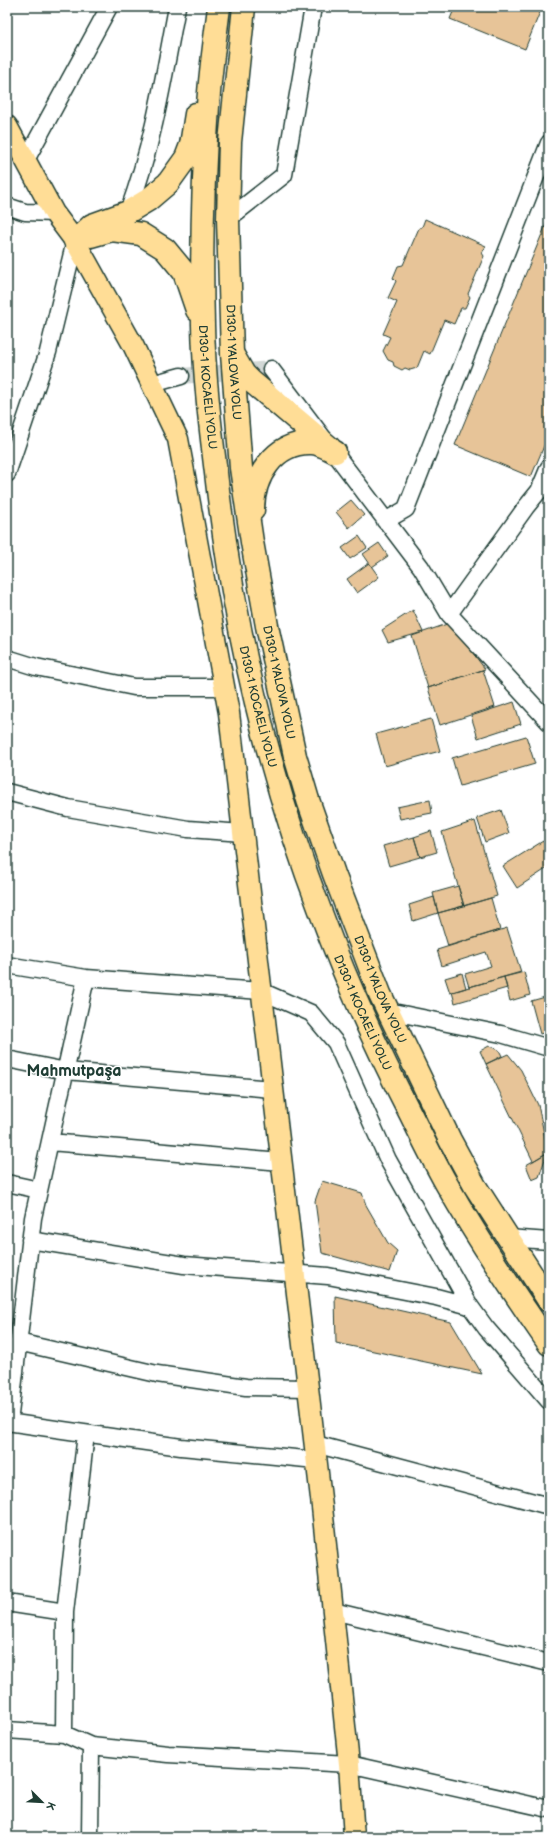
<svg xmlns="http://www.w3.org/2000/svg" width="556" height="1844" viewBox="0 0 556 1844" font-family="'Balsamiq Sans',sans-serif">
  <style>
    .building { fill: #e7c498; stroke: #1f3d34 }
    .lines { fill: none; stroke-linecap: round; stroke-linejoin: round }
    .minor-tunnel { stroke: #d2d8d6; stroke-width: 16; stroke-dasharray: 16 8; stroke-linecap: butt }
    .minor-casing { stroke: #1f3d34; stroke-width: 19 }
    .major-casing { stroke: #1f3d34; stroke-width: 23 }
    .highway-casing { stroke: #1f3d34; stroke-width: 25 }
    .minor { stroke: #fff; stroke-width: 16 }
    .major { stroke: #ffdd96; stroke-width: 20 }
    .highway { stroke: #ffdd96; stroke-width: 22 }
    .labels { text-anchor: middle; stroke-width: 3; stroke-linejoin: round; paint-order: stroke }
    .street-label { font-size: 12px; fill: #1f3d34; stroke: #fff }
    .district-label { font-size: 16px; font-weight: bold; fill: #1f3d34; stroke: #fff }
  </style>
  <rect width="100%" height="100%" fill="#fff"/>
  <filter id="ink" filterUnits="userSpaceOnUse"><feTurbulence type="fractalNoise" baseFrequency=".025" numOctaves="2"/><feDisplacementMap in="SourceGraphic" scale="8" xChannelSelector="R" yChannelSelector="G"/><feConvolveMatrix kernelMatrix="1 2 1 2 8 2 1 2 1" color-interpolation-filters="sRGB"/></filter>
  <g filter="url(#ink)">
    <path class="building" d="M455,7H542L525,49L450,19Z
      M549,217V434L531,477L455,445Z
      M425,219L486,246L482,253L484,256L468,294L470,297L465,308H461L454,324L444,320L430,354L424,351L417,368L410,370L405,368L402,370L394,366L393,362L388,360L383,351L390,337L383,334L397,302L388,298L396,281L393,278L398,266L403,265L419,228L422,227Z
      M351,500L364,515L349,528L336,512Z
      M359,536L367,548L350,559L342,548Z
      M379,543L388,556L372,567L363,554Z
      M369,563L379,577L357,593L347,579Z
      M413,610L423,632L388,642L382,630Z
      M450,623L485,669L428,688L412,636Z
      M483,670L495,707L440,725L428,688Z
      M514,702L521,724L478,738L471,716Z
      M431,719L440,751L385,766L376,734Z
      M526,736L535,764L460,786L452,758Z
      M430,800L432,813L400,819L397,807Z
      M501,810L509,833L485,842L477,818Z
      M475,821L497,896L464,906L442,832Z
      M431,831L437,852L420,857L414,837Z
      M414,837L420,857L389,866L383,846Z
      M543,841L549,851V867L517,888L503,866Z
      M458,886L464,906L438,913L433,893Z
      M434,897L438,913L413,921L409,905Z
      M491,898L500,930L448,946L438,913Z
      M507,928L521,972L469,987L465,974L491,966L486,952L442,966L437,950Z
      M524,972L530,995L510,1001L504,977Z
      M462,973L466,988L450,993L445,978Z
      M504,977L507,988L455,1003L452,992Z
      M549,996V1031L540,1034L531,1001Z
      M489,1046L499,1050L502,1056L486,1064L480,1051Z
      M508,1054L521,1070L538,1105L548,1152L533,1161L486,1064Z
      M547,1153L539,1177L532,1180L526,1165Z
      M322,1181L362,1193L366,1205L388,1243L397,1251L390,1272L322,1253L315,1201Z
      M335,1296L451,1322L482,1374L336,1343Z"/>
    <g class="lines">
      <path class="minor-tunnel" d="M181,376L271,369"/>
      <g class="minor-casing">
        <path id="minor" d="M26,160L109,7
          M7,206L25,212L54,213
          M128,212C153,146 164,76 177,7
          M228,219L284,175L313,7
          M271,369L421,567L449,614L549,722
          M152,384L181,376
          M7,474L48,352L75,241
          M385,521L406,509L549,143
          M449,614L526,507L539,491L549,467
          M7,658L36,667L134,687H224
          M7,792L68,808L188,829L243,833
          M7,965L86,978L261,991L311,1013L336,1043L388,1160L470,1306
          M388,1011L501,1034L549,1048
          M7,1059L66,1071L272,1089
          M50,1142L281,1162
          M7,1183L39,1190
          M508,1238L549,1241
          M30,1240L184,1265L328,1276L436,1297L470,1306L486,1328L549,1401
          M18,1342L157,1374L246,1387L308,1388
          M7,1422L181,1447L316,1460
          M9,1423L33,1218L86,978
          M315,1444L549,1506
          M7,1603L65,1612
          M333,1611L549,1663
          M7,1730L64,1734L91,1746L168,1754L349,1764L549,1809
          M64,1734L65,1612L86,1434
          M90,1837L91,1746"/>
      </g>
      <g class="major-casing">
        <path id="major" d="M7,126L54,213L75,241L133,345L178,439L229,713L322,1507L349,1764L354,1837"/>
      </g>
      <g class="highway-casing">
        <g id="highway">
          <path id="s1" d="M219,7C215,40 210,73 208,106C203,178 201,252 203,325C204,374 210,424 216,473C233,623 267,772 321,913C346,981 377,1049 410,1113C422,1137 433,1160 446,1183C477,1238 513,1292 549,1344"/>
          <path id="s2" d="M244,7L230,142L228,219L232,354L241,468L252,542L267,626L295,756L308,800L334,874L380,994L450,1140L475,1186L549,1301"/>
          <path d="M91,236L112,230L141,234L165,249L184,272L197,310"/>
          <path d="M75,241L92,225L128,212L148,200L168,183L186,158L191,145L196,114"/>
          <path d="M233,355L244,374L252,382L329,447"/>
          <path d="M253,510C253,477 274,442 311,443C319,443 327,448 335,452"/>
        </g>
      </g>
      <use href="#minor" class="minor"/>
      <use href="#major" class="major"/>
      <use href="#highway" class="highway"/>
    </g>
  </g>
  <g class="labels">
    <g class="street-label">
      <text dy="4" stroke="none"><textPath href="#s2" startOffset="356">D130-1 YALOVA YOLU</textPath></text>
      <text dy="4" stroke="none"><textPath href="#s1" startOffset="381">D130-1 KOCAELİ YOLU</textPath></text>
      <text dy="4" stroke="none"><textPath href="#s2" startOffset="680">D130-1 YALOVA YOLU</textPath></text>
      <text dy="4" stroke="none"><textPath href="#s1" startOffset="705">D130-1 KOCAELİ YOLU</textPath></text>
      <text dy="4" stroke="none"><textPath href="#s2" startOffset="1004">D130-1 YALOVA YOLU</textPath></text>
      <text dy="4" stroke="none"><textPath href="#s1" startOffset="1029">D130-1 KOCAELİ YOLU</textPath></text>
    </g>
    <g class="district-label">
      <text x="74" y="1076">Mahmutpaşa</text>
    </g>
  </g>
  <rect width="556" height="1844" fill="none" stroke="#fff" stroke-width="24"/>
  <rect x="12" y="12" width="532" height="1820" fill="none" stroke="#1f3d34" stroke-width="1.5" filter="url(#ink)"/>
  <g transform="translate(42 1802) rotate(114)" stroke="#ffffff" stroke-width="3" paint-order="stroke">
  <path d="M0-3L7 15L0 10L-7 15Z" fill="#1f3d34"/>
  <text y="-6" font-size="11" font-weight="bold" text-anchor="middle" fill="#1f3d34">K</text>
  </g>
</svg>
